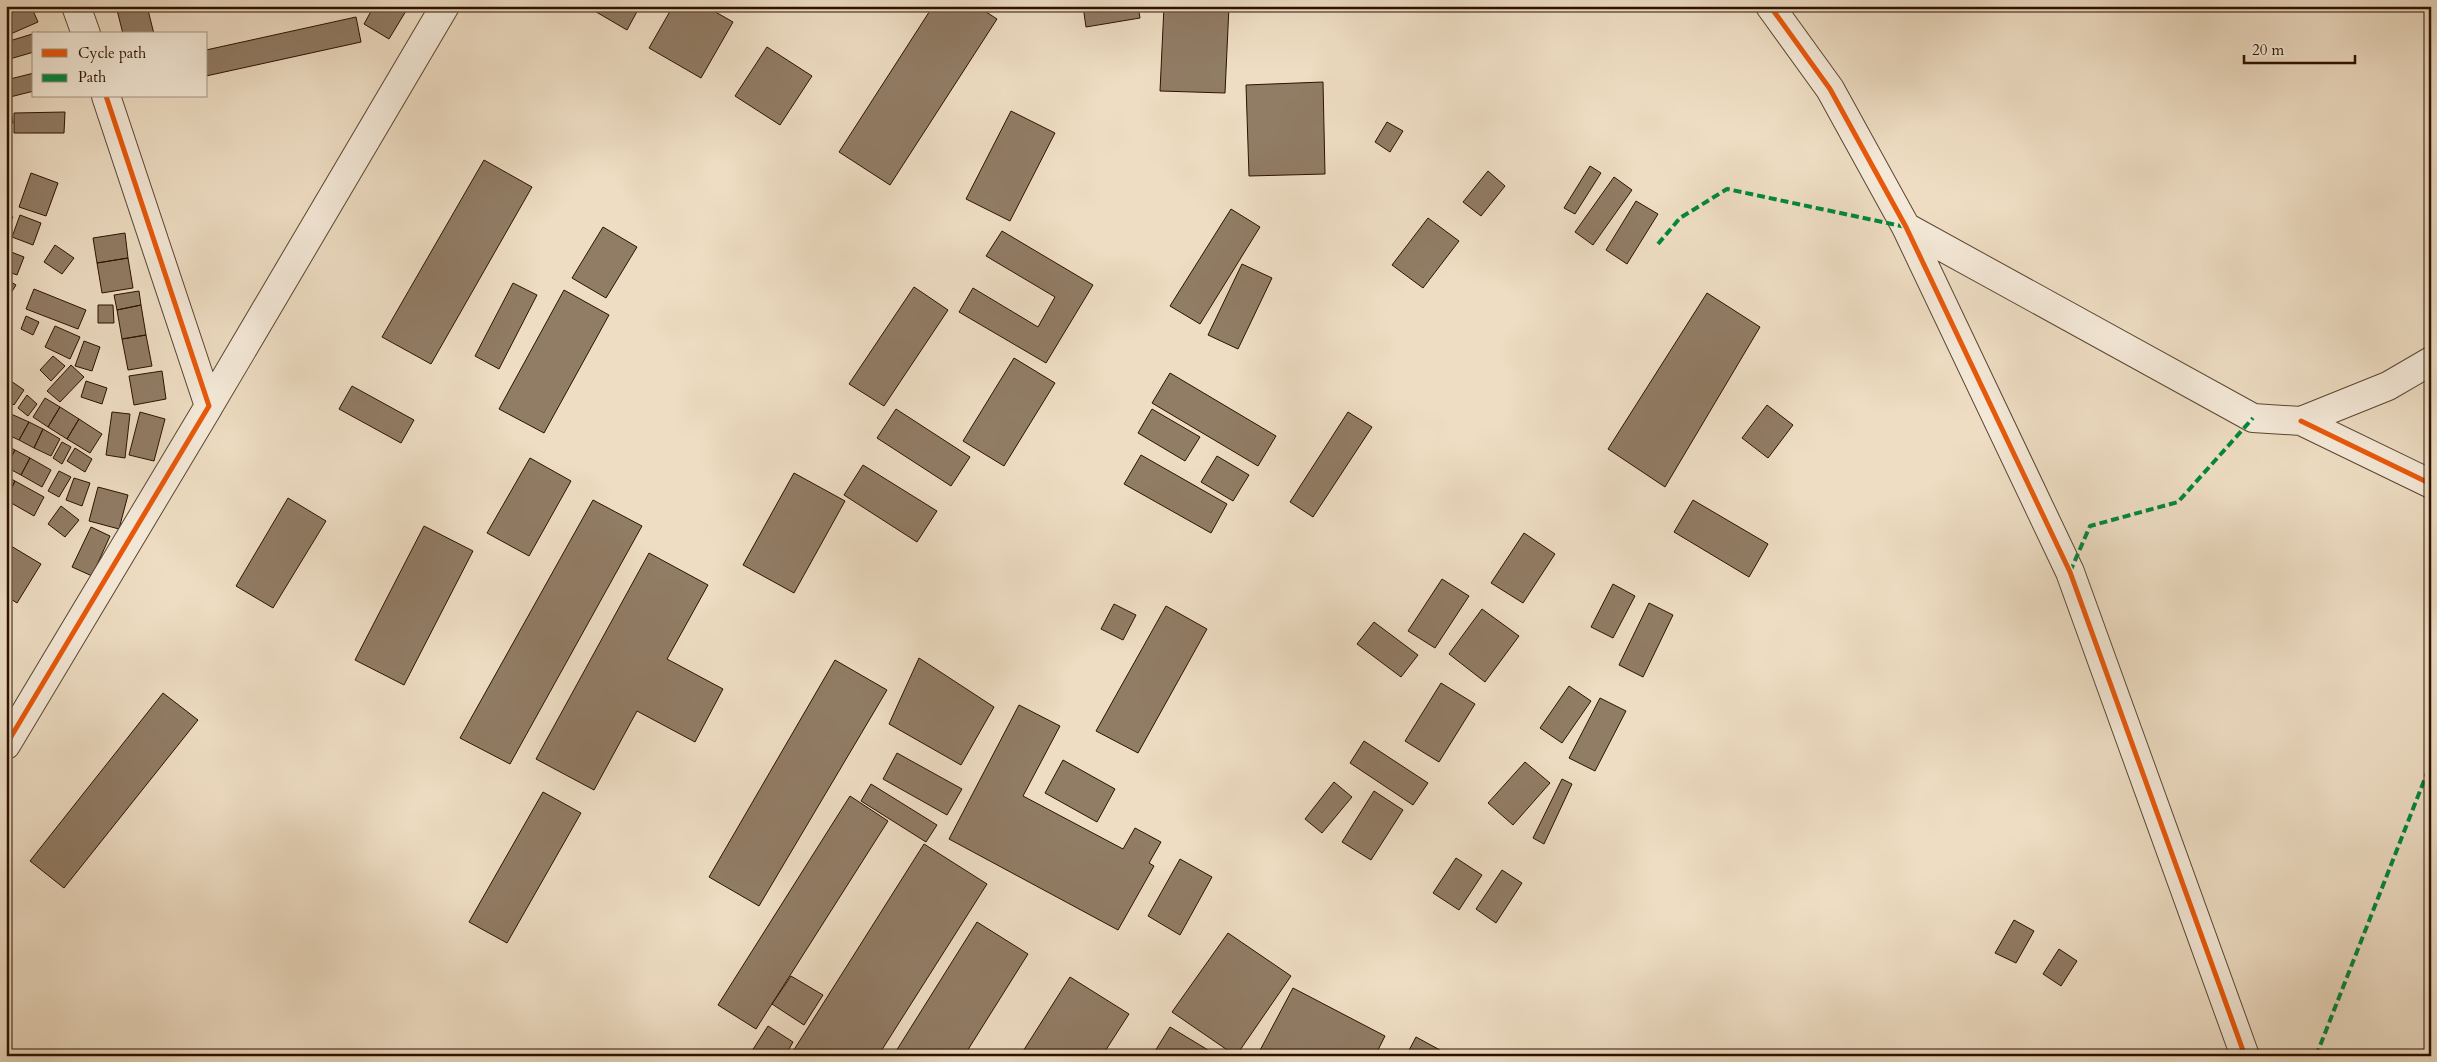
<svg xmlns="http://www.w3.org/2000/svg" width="2437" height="1062" viewBox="0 0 2437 1062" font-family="Cardo,serif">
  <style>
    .building { fill: #917c65; stroke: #2c1200 }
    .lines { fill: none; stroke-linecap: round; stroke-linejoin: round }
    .minor-casing { stroke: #5c4531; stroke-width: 30 }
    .minor { stroke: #f4e9d8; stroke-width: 28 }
    .quiet { stroke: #00873e; stroke-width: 4; stroke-dasharray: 8 4; stroke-linecap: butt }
    .cycleway-casing { stroke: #f4e9d8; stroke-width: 8 }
    .cycleway { stroke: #e8590c; stroke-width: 5 }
  </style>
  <rect width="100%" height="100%" fill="#eeddc3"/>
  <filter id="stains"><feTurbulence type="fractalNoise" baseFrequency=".004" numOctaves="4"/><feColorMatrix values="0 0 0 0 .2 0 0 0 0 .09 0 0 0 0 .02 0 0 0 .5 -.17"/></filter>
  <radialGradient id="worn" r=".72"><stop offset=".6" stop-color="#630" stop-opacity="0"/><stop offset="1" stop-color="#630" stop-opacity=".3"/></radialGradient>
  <path class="building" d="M24,6H31L38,22L6,36V14Z
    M116,6H147L154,34H123Z
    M374,6H409L389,39L364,24Z
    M586,6H640L627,30Z
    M673,6H705L733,22L701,78L649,48Z
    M933,6H977L997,19L890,185L839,152Z
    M1083,6H1138L1140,18L1086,27Z
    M1164,6H1229L1225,93L1160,91Z
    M356,17L361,42L206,76V50Z
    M39,32L40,34H34V52L6,60V42Z
    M767,47L812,76L780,125L735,96Z
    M34,73V91L6,98V80Z
    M1323,82L1325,174L1249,176L1246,85Z
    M6,105H10L13,123L6,124Z
    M1011,111L1055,133L1010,221L966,199Z
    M65,112L64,133H14V113Z
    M1387,122L1403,131L1390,152L1375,142Z
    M484,160L532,187L431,364L382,337Z
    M1590,166L1601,173L1575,214L1564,208Z
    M1488,171L1505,186L1481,216L1463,202Z
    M31,173L58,183L46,216L19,207Z
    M1614,177L1632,190L1593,245L1575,232Z
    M1636,201L1658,214L1627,264L1606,250Z
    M1231,209L1260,227L1200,324L1170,306Z
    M6,213L13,217L9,224L6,222Z
    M20,215L41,223L33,245L12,237Z
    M1428,218L1459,241L1423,288L1392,265Z
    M603,227L637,247L606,298L572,278Z
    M1002,231L1093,285L1046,363L959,312L973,288L1038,327L1055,297L986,256Z
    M125,233L128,258L97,263L93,238Z
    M55,245L74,258L62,274L44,262Z
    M6,250L24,257L17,275L6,271Z
    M128,258L133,288L102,293L97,263Z
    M1242,264L1272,278L1238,349L1208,335Z
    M6,279L16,285L6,301Z
    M513,283L537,295L499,369L475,356Z
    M914,287L948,310L884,406L849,384Z
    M34,289L86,310L78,329L26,309Z
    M564,290L609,315L544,433L499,409Z
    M139,291L141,305L117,310L114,295Z
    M1707,293L1760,327L1665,487L1608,449Z
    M98,305H113L114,323H98Z
    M141,305L146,335L122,339L117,310Z
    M26,316L39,322L33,335L21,329Z
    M55,326L80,337L70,359L45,347Z
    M146,335L152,366L128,370L122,339Z
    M84,341L100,347L92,371L75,366Z
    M53,356L65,366L51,381L40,370Z
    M1014,358L1055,383L1004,466L963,441Z
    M71,365L84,377L60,402L47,391Z
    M162,371L166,399L134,405L129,376Z
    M1170,373L1276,436L1258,466L1152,403Z
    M8,379L24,390L14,405L6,399V382Z
    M86,381L107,388L102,404L81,397Z
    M352,386L414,420L401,443L339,409Z
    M27,395L37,404L28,416L18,408Z
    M45,398L60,407L48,427L33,417Z
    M1767,405L1793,425L1768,458L1742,438Z
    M60,407L79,419L67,439L48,427Z
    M896,409L970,457L951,486L877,438Z
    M1152,409L1200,437L1185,461L1138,433Z
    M6,411L11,414L6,423Z
    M112,412L130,414L125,458L106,455Z
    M140,412L165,419L154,461L129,455Z
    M1348,412L1372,427L1313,517L1290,502Z
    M11,414L29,422L19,440L6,434V423Z
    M79,419L102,434L90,453L67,439Z
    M29,422L43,429L34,448L19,440Z
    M43,429L60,439L51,456L34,448Z
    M62,442L71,447L62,464L53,458Z
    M6,445L15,450L6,464Z
    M75,448L92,459L85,472L67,461Z
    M15,450L30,458L21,475L6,467Z
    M1141,455L1227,504L1211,533L1124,484Z
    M1217,456L1249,475L1233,501L1201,482Z
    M30,458L51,470L42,487L21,475Z
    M530,458L571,481L529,556L487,533Z
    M863,465L937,511L917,542L844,495Z
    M59,471L71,477L59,497L48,491Z
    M794,473L845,501L794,593L743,565Z
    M6,476L15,481L6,498Z
    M74,478L90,483L82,506L66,500Z
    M15,481L44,497L34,516L6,500Z
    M98,487L128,495L119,529L89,521Z
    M288,498L326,521L273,608L236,586Z
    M593,500L642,526L510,764L460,738Z
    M1693,500L1768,544L1749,577L1674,532Z
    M61,506L79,520L65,537L48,524Z
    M424,526L473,551L404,685L355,660Z
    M91,527L110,536L92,576L72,567Z
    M1524,533L1555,554L1523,603L1491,583Z
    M6,543L41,564L17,603L6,596Z
    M649,553L708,585L667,659L723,689L695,742L637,711L594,790L536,759Z
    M1442,579L1469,596L1435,648L1408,631Z
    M1613,584L1635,596L1613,638L1591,627Z
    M1649,603L1673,615L1643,677L1619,665Z
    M1114,604L1136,615L1123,640L1101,629Z
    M1166,606L1207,629L1138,753L1096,731Z
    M1482,609L1519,636L1485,682L1449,654Z
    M1374,622L1418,655L1401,677L1357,644Z
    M919,658L994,707L961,765L889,724Z
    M835,660L887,690L759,906L709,877Z
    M1441,683L1475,704L1439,762L1405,741Z
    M1569,686L1591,701L1562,743L1540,728Z
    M163,693L198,720L64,888L30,861Z
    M1600,698L1626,711L1595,771L1569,758Z
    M1019,705L1060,726L1023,796L1123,849L1135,828L1161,842L1149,863L1154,866L1118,930L949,839Z
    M1364,741L1428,783L1413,805L1350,763Z
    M897,753L962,789L947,815L883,779Z
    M1063,760L1115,789L1097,822L1045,793Z
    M1525,762L1550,783L1513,825L1488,803Z
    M1562,779L1572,784L1544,844L1533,838Z
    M1334,782L1352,797L1322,833L1305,819Z
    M871,784L937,825L926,842L861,801Z
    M1374,791L1403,810L1371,860L1342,842Z
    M543,792L581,813L507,943L469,922Z
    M850,796L888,821L756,1029L718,1005Z
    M924,844L987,884L878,1056H790Z
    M1456,858L1482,875L1459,910L1433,893Z
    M1180,859L1212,877L1180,935L1148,916Z
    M1502,870L1522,883L1496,923L1476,909Z
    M2014,920L2034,931L2016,963L1995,953Z
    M977,922L1028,954L964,1056H893Z
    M1228,933L1291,976L1236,1056L1172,1012Z
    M2059,949L2077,961L2061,986L2043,974Z
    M791,976L823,995L804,1025L772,1004Z
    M1070,977L1129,1014L1102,1056H1020Z
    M1293,988L1385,1036L1375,1056H1257Z
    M768,1026L793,1042L785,1056L750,1054Z
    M1170,1027L1218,1056H1152Z
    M1416,1037L1451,1056H1406Z"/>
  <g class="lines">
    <g class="minor-casing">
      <path id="minor" d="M76,6L86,34
        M1770,6L1830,89L1906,227L2070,572L2245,1056
        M1906,227L2253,418L2301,421L2388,386L2431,361
        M209,406L445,6
        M2301,421L2431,484
        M6,745L209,406L106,96"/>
    </g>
    <use href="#minor" class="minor"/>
    <path class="quiet" d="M1658,244L1680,218L1727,189L1906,227
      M2070,572L2090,526L2178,502L2253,418
      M2316,1056L2431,763"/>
    <g class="cycleway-casing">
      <path id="cycleway" d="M1770,6L1830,89L1906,227L2070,572L2245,1056
        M2301,421L2431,484
        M6,745L209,406L106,96"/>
    </g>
    <use href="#cycleway" class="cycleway"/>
  </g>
  <rect width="2437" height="1062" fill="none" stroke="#eeddc3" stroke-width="25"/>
  <rect x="8" y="8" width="2422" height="1047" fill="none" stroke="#2c1200" stroke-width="2.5"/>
  <rect x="12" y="12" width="2412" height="1037" fill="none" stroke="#2c1200"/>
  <rect x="32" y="32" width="175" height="65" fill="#f4e9d8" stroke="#a49382"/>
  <rect x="42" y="49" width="25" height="8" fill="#e8590c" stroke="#a49382"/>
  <text x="78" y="58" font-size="15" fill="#2c1200">Cycle path</text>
  <rect x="42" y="74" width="25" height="8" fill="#00873e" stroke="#a49382"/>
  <text x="78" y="82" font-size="15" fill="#2c1200">Path</text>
  <path d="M2244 55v8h111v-8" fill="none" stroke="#2c1200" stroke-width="2.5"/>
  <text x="2252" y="55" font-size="15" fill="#2c1200" stroke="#f4e9d8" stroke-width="4" paint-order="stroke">20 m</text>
  <rect width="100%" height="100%" filter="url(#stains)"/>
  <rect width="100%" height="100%" fill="url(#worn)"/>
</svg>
